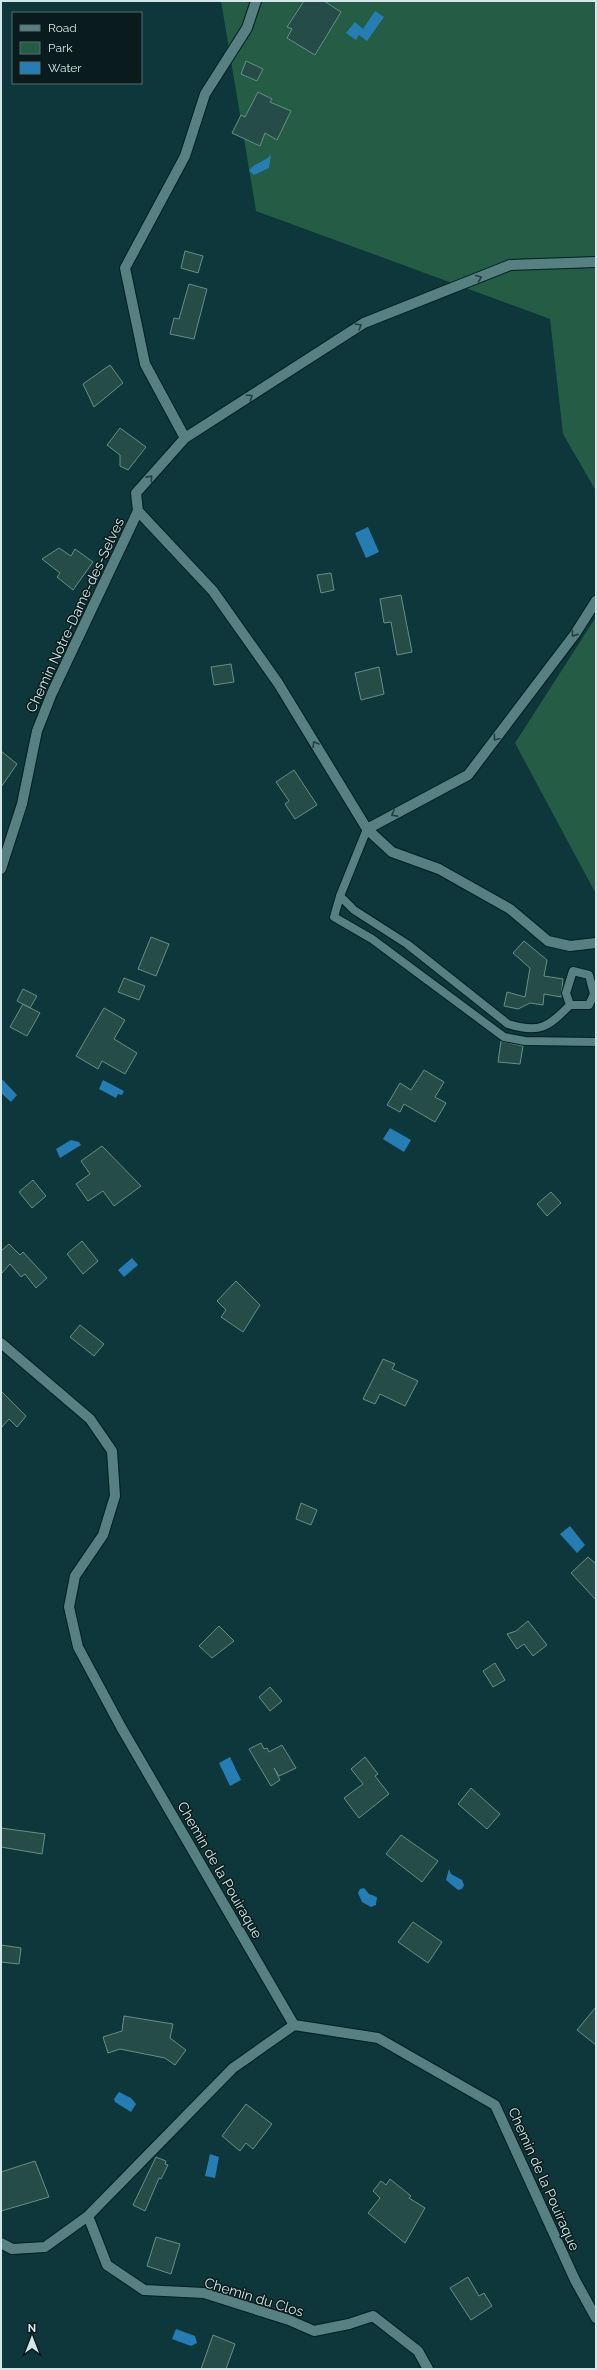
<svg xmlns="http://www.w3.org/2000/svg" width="597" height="2370" viewBox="0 0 597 2370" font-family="Raleway,sans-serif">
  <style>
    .green { fill: #245c46 }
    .water { fill: #267db3 }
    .building { fill: #254c47; stroke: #678f88 }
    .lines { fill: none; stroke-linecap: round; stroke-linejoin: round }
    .lane-casing { stroke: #001d1f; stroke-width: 10 }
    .street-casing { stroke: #001d1f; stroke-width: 12 }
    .lane { stroke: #578083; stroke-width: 8 }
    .street { stroke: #578083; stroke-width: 10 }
    .oneway { stroke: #253e41 }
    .labels { text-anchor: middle; stroke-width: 3; stroke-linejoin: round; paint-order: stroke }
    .street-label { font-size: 14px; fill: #d2e7e9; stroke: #0a1b1d }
  </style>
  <rect width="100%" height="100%" fill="#0d373a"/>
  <path class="green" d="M221,1H596V491L563,434L550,319L256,211Z
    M596,617V894L515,743Z"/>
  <path class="water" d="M375,11L384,17L367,41L359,35L356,40L346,33L355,22L363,29Z
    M271,154L269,168L254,175L249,171C254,162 265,163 271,154Z
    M368,527L379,552L366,558L355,533Z
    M3,1080L17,1095L11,1102L1,1093V1081Z
    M103,1080L124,1091L122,1095L118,1094L116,1098L99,1089Z
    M390,1128L411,1140L404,1152L383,1139Z
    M71,1140L79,1142L81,1145L60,1158L56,1149Z
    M132,1258L138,1265L124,1277L118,1270Z
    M570,1526L585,1545L577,1553L560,1534Z
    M230,1757L241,1780L230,1786L219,1763Z
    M449,1869L451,1874L462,1880L464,1885L462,1889L458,1890L446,1880Z
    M364,1888L369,1894L377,1897L376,1905L371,1907L362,1902L358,1893L360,1889Z
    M119,2092L131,2098L136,2104L131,2112L115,2102L114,2099Z
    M210,2154L219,2157L215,2178L205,2176Z
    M176,2329L195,2336L197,2343L191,2346L172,2339Z"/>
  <path class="building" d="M304,1H324L341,12L315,55L287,38L292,29L287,27Z
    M246,61L263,69L257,81L241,74Z
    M258,92L272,99L270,102L291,111L277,140L265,133L260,146L232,133L241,115L245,117Z
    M185,251L203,256L198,273L181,268Z
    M189,284L207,289L194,339L170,334L174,318L179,319Z
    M110,365L123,383L94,407L83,384Z
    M120,428L146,447L128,470L120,466V455L107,445Z
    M59,548L71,556L75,549L93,562L73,590L57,577L60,573L42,559Z
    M331,573L334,590L321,593L317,575Z
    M401,595L412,652L397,655L391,622L384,623L380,599Z
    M231,664L234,682L214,685L211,667Z
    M379,667L384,694L361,700L355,673Z
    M1,751L17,764L1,787Z
    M294,770L317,805L295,819L285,804L289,801L276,782Z
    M151,937L169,944L156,976L138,969Z
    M524,941L547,960L544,976L563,979L561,997L544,994L543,1005L530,1003L518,1009L504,1006L507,992L525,997L530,968L513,953Z
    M124,978L145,986L139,1000L118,992Z
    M23,989L37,996L30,1008L17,1001Z
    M23,1004L40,1013L27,1036L10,1027Z
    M104,1008L125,1020L114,1039L137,1053L125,1074L102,1061L98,1069L76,1056Z
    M501,1041L523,1046L520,1064L498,1062Z
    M424,1070L444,1082L435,1097L446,1103L435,1122L404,1104L400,1112L387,1105L400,1083L411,1090Z
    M102,1146L141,1186L114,1206L103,1191L88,1201L76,1184L90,1174L81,1161Z
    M33,1180L46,1196L32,1208L19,1192Z
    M551,1192L561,1203L547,1216L537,1204Z
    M82,1241L98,1261L83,1274L67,1254Z
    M9,1244L20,1255L23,1252L47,1278L36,1288L25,1274L21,1277L10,1264L1,1274V1251Z
    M236,1281L260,1305L243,1332L221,1317L226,1310L217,1301Z
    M80,1325L104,1344L94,1356L70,1337Z
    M383,1359L395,1364L392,1369L418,1381L405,1406L380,1394L375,1404L363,1399Z
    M1,1391L26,1416L17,1427L9,1419L1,1428Z
    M301,1503L317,1510L311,1525L296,1519Z
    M588,1557L596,1564V1600L571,1573Z
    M528,1621L547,1645L533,1656L524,1644L517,1649L507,1634L516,1631Z
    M219,1626L234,1641L212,1658L199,1646Z
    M495,1663L505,1680L493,1687L483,1671Z
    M270,1687L282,1701L270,1711L259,1697Z
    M261,1743L264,1749L267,1748L269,1752L282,1745L296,1768L279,1776L274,1768L280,1780L271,1786L249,1749Z
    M365,1757L378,1774L375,1776L389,1794L359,1818L344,1798L363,1784L351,1769Z
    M471,1788L500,1814L487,1829L458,1804Z
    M1,1828L45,1834L42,1854L1,1847Z
    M401,1835L438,1861L422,1882L386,1854Z
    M413,1922L442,1942L428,1963L398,1942Z
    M1,1945L21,1948L19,1964L1,1962Z
    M596,2007V2045L577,2030Z
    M124,2016L173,2024L170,2038L186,2050L175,2065L165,2058L120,2049L108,2053L103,2037L122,2031Z
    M246,2104L272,2124L253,2149L246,2143L240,2151L222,2136Z
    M156,2157L166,2161L165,2164L168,2165L161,2179L159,2178L145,2211L133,2205Z
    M35,2161L49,2197L1,2211V2172Z
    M390,2179L411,2196L409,2198L425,2208L405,2243L368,2213L380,2198L373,2191L381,2181L386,2185Z
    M156,2237L180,2244L171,2274L147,2266Z
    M468,2277L479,2296L484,2293L492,2306L471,2320L450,2288Z
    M213,2335L235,2344L226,2369H201Z"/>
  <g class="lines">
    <g class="lane-casing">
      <path id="lane" d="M367,829L340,896L334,917L372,939L504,1037L525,1041L596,1042
        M340,896L354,910L407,944L508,1024C540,1034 548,1027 570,1005H589L594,994L589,975L573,971L566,993L570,1005"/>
    </g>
    <g class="street-casing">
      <path id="street" d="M185,438L145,364L125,268L185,156L205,94L247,28L256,1
        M138,511L213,591L278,683L367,829L468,775L575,634L596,601
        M367,829L392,852L439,869L510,909L548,941L570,946L596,943
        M1,869L22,804L37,731L52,693L138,511L136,493L185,438L364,323L510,265L596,262
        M1,1343L90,1419L112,1451L115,1496L103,1535L75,1576L69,1607L78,1647L121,1727L294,2025L378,2038L495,2105L575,2280L596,2318
        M88,2216L107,2265L144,2290L204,2293L289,2320L314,2331L349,2324L373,2316L418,2351L428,2369
        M1,2243L12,2249L45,2247L88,2216L233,2068L294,2025"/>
    </g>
    <use href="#lane" class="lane"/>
    <use href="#street" class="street"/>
  </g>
  <defs><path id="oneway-chevron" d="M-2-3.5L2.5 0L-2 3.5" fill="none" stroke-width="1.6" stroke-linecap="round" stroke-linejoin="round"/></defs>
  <g class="oneway">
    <use href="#oneway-chevron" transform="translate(479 278) rotate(-21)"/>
    <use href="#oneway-chevron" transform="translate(359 326) rotate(-32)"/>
    <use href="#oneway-chevron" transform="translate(250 397) rotate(-33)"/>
    <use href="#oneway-chevron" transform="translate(150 478) rotate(-48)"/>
    <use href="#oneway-chevron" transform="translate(574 634) rotate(125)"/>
    <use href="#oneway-chevron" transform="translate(496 738) rotate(127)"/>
    <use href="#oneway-chevron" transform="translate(315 744) rotate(-121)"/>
    <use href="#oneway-chevron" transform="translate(394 814) rotate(152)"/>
  </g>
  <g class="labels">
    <g class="street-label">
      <text transform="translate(75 615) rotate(-65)" y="5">Chemin Notre-Dame-des-Selves</text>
      <text transform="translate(220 1870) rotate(60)" y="5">Chemin de la Pouiraque</text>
      <text transform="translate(544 2179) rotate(66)" y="5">Chemin de la Pouiraque</text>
      <text transform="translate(254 2297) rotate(17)" y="5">Chemin du Clos</text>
    </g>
  </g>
  <rect width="597" height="2370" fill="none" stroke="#d2e7e9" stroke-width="4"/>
  <rect x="12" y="12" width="130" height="72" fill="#0a1b1d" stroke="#5a6d6f"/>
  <rect x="20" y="25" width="20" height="6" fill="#578083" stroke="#5a6d6f"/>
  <text x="48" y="32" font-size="12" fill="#d2e7e9">Road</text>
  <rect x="20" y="42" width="20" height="12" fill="#245c46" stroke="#5a6d6f"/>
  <text x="48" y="52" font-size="12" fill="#d2e7e9">Park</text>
  <rect x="20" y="62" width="20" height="12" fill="#267db3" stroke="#5a6d6f"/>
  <text x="48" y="72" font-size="12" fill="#d2e7e9">Water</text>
  <g transform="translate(32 2338)" stroke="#0a1b1d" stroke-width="3" paint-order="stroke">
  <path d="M0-3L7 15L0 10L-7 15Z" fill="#d2e7e9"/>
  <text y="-6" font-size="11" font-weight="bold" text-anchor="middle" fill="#d2e7e9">N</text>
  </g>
</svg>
